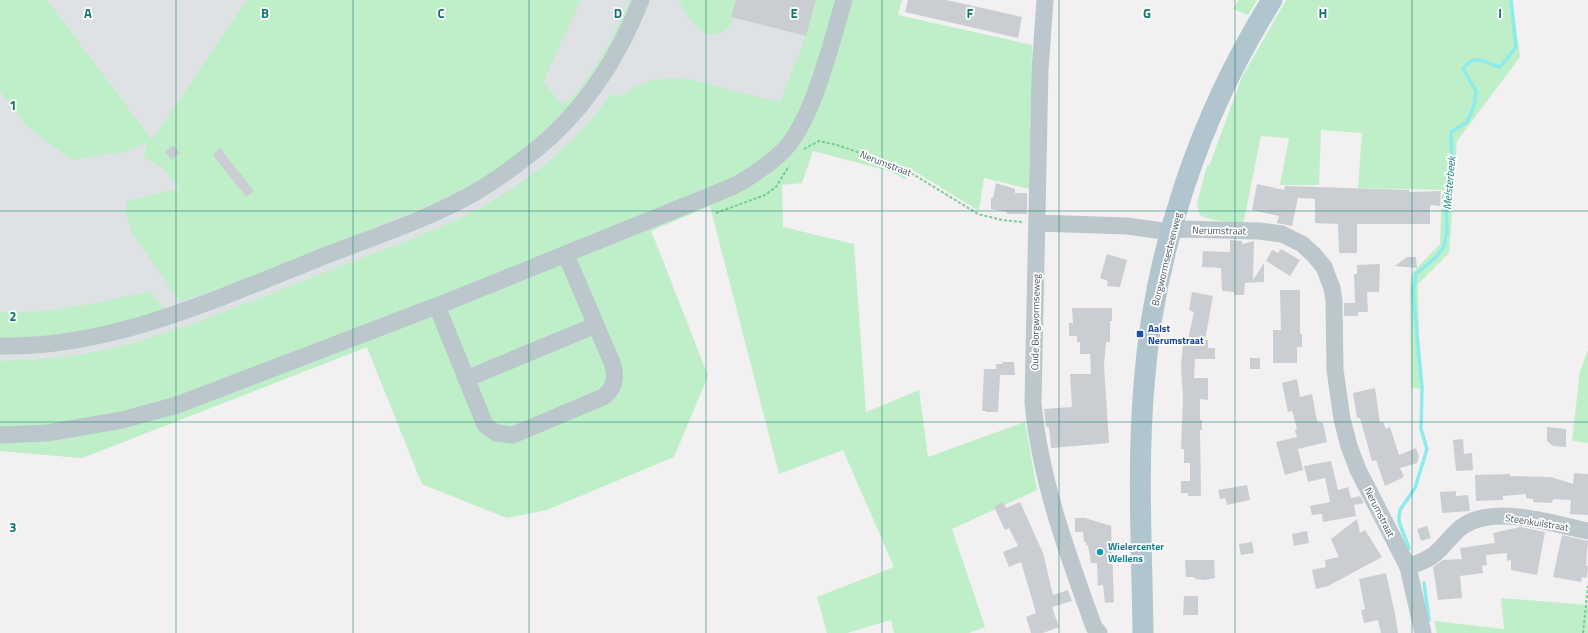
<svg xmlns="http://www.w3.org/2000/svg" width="1588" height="633" viewBox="0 0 1588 633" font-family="'Titillium Web',sans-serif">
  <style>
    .airport { fill: #dfe2e4 }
    .green { fill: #bfefc8 }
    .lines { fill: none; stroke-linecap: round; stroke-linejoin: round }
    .stream { stroke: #8cebec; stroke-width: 3.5 }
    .building { fill: #caced2 }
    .path { stroke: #77cd91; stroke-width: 2; stroke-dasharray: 3 2; stroke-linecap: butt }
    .minor { stroke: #bbc7cc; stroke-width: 17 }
    .major { stroke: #b0c5ce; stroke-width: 21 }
    .grid { fill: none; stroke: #0f766e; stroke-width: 1; stroke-opacity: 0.55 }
    .transit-dot { fill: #1a4fb4; stroke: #fff; stroke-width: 1.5 }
    .culture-dot { fill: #0f9aa8; stroke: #fff; stroke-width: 1.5 }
    .labels { text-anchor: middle; stroke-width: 3.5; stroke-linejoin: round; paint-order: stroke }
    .street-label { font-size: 10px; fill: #48575d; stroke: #fff }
    .transit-label { font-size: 10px; font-weight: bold; fill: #164399; stroke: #fff; text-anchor: start }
    .culture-label { font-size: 10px; font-weight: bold; fill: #0d838f; stroke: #fff; text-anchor: start }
    .water-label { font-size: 11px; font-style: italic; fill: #0e8384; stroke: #fff }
    .grid-label { font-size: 13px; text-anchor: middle; font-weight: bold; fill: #0f766e; stroke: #fff; stroke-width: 3.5; stroke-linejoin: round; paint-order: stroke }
  </style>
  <rect width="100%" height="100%" fill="#f2f0f0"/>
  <path class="airport" d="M0,0H854L809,125L736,195L651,230L708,376L507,518L422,484L367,347L82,458L0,451Z"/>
  <path class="green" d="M0,0H47L152,140L247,0H581L543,82L562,105C587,91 618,26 630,0H636L585,92L539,136L512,159L464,191L253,277L180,302L133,234L125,212L128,200L179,189L163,168L145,158L144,153L148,142L124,152L72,160L27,127L0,91Z
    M679,0H736C734,6 732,23 729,27C708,49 686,19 679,0Z
    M816,0H902L898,15L1032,45L1029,189L984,178L979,211L911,169L905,179L889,171L813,151L802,183L782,185L783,227L854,244L866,412L919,390L928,457L1025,422L1037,490L952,529L985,627L969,633H894L891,620L847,633H827L817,597L894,567L843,450L779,474L710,206L651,231L708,376L674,457L547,510L507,518L422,484L367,347L82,458L0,451V361C45,360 92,355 136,342C205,322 271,293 338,267C398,244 459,224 513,188C551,163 584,131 611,94L618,97C629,91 641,83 654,80C679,75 700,81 723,88C742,94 761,97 780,102L806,36Z
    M1239,0H1257L1248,15L1233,9Z
    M1286,0H1512L1520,57L1457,141L1449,253L1418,284L1420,389L1411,388L1410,285L1412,273L1440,244L1442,190L1358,188L1362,133L1321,130L1319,185H1280L1289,138L1261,136L1243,225L1210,219L1200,215L1197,203L1207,166H1209L1242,77Z
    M151,291L166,312L70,334L0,340V312C52,314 100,302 151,291Z
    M1588,350V443L1572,441L1580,371Z
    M1501,598L1588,605V633H1437L1434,621L1504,629Z"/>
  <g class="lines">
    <path class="stream" d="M1409,548L1399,522V517L1400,510L1415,488L1427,449L1421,429L1422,388L1413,292L1416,274L1437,256L1444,246L1447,232L1446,202L1452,165L1451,132L1467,122L1471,114L1475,102L1476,91L1463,69C1475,52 1484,63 1500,67L1516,47L1511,0
      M1424,583L1429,620"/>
  </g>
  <path class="building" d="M736,0H816L806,36L731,17Z
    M908,0H946L1022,17L1018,38L905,12Z
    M173,145L180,153L172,160L165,152Z
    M220,148L254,191L246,197L213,155Z
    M996,183L1015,189V193H1027V214H1007V212L991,209V198H993Z
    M1257,184L1284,190L1285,186L1409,190V192L1441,191L1440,206L1430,205V224H1357V253H1339L1338,224L1315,223V199L1298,198L1292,226L1277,223L1279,216L1252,210Z
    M1230,240L1242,241V244L1254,241L1253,280L1264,263V282L1245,283L1244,295H1234V292L1222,291L1221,268L1202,267L1203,251L1230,252Z
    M1281,249L1300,260L1290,276L1266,261L1272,250L1278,253Z
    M1107,254L1127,260L1120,287L1107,286L1108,281L1100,278Z
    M1407,257H1416L1417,268L1395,266Z
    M1380,264L1379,292H1367L1368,312H1358V316H1344V303H1355L1354,274H1357V265Z
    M1280,290H1300V334H1302V347H1297V363H1273V330H1281Z
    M1192,292L1213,296L1205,340H1208V348H1215V359H1195L1194,378H1208V400L1200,399V420H1202V430H1200L1201,496H1188V493H1181V481H1190V463H1184V449H1181L1183,399L1181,366L1183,344H1187L1194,312L1189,310Z
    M1072,308H1112V321H1110V342H1106L1104,365L1109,443L1051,448L1049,427H1046L1044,409L1072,407L1070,374H1091L1090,354H1080V342H1077V336H1069V323H1073Z
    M1250,358H1260V369H1250Z
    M1002,362H1014L1015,375H1000L998,412H986V411H982L984,369H996V364H1003Z
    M1297,379L1300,397L1312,394L1316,416L1318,422L1323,423L1327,442L1298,449L1303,470L1285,475L1276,442L1297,437L1295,431L1297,428L1292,411L1288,412L1282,383Z
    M1375,388L1380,423L1383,422L1386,429L1390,427L1399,455L1416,448L1419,457L1417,463L1400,468L1404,476L1402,478L1385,486L1376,460L1372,461L1360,418H1357L1353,393Z
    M1547,427L1566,429V447L1553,446L1547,441Z
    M1463,439L1464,454L1472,453L1473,470L1456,471L1453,440Z
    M1331,461L1338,490L1348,487L1351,498L1360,496L1364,503L1354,505L1356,516L1323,522L1322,514L1312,515L1310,506L1330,502L1325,478L1308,482L1304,466Z
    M1574,473L1588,474V515L1570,514L1571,500L1553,499L1552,503L1533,502V499L1526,498V494L1503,496V500L1476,501L1475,475L1510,474V476L1551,477L1573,484Z
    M1247,485L1250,500L1227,505L1225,498L1220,499L1218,490Z
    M1456,491V496L1468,495L1470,511L1442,513L1440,492Z
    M1003,502L1006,508L1020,502L1043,553L1053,595L1068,590L1072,601L1052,607L1059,627L1043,633H1031L1026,617L1036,613L1021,562L1009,567L1003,552L1018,546L1009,528L1005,530L994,507Z
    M1075,518H1085L1111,526L1114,602L1105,603L1103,585L1098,586L1097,563H1091L1088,545L1086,546V542H1084L1083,532H1075Z
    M1357,519L1360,533L1365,530L1382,557L1328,586L1316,589L1312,570L1326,567L1325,560L1339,557L1331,539Z
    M1427,526L1431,538L1421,541L1417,529Z
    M1520,527L1545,532L1537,575L1511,570V560L1507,561V553L1486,555L1487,565L1482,566L1483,573L1460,576L1462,598L1438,600L1433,567L1443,560L1462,559L1460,548L1495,543L1493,533Z
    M1307,531L1309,543L1294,546L1292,534Z
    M1562,535L1588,541L1586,566H1588L1587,578L1582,577L1581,582L1553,577Z
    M1252,542L1254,553L1241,555L1239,544Z
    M1185,560H1214L1215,578L1204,580L1195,579L1194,577H1186Z
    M1386,573L1395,614L1398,633H1381L1378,620L1364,623L1361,610L1365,609L1359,579Z
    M1184,596H1198V615H1183Z"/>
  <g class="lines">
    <path class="path" d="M804,149L819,141L837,145L903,168L978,214L1002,220L1023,222
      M716,213L765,195L776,187L789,166
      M1583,633L1588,586"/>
    <path class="minor" d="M1045,0L1040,70L1033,403C1040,480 1068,555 1094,627L1099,633
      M1037,223L1127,226L1163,231L1180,229L1259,231L1282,234L1302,244L1314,255L1324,267L1332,288L1334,301L1335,370L1342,419L1349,446L1358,470L1408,567L1423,633
      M437,306L485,425L496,433L513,435L603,397C615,389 616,378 613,365L566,255
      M0,346C110,348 211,301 312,261C366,239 423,222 474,193C495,181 515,166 534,151C583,112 618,58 641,0
      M466,379L596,325
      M0,435L47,433L122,420L177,405L452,300L734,186C752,176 769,165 784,150C814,118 831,43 844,0
      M1408,567C1416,564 1425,561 1432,556C1444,548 1451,534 1463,526C1495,504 1553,524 1588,531"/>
    <path class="major" d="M1143,633C1142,551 1137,468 1144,385C1154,250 1200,115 1272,0"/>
  </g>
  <path class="grid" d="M176,0V633M353,0V633M529,0V633M706,0V633M882,0V633M1059,0V633M1235,0V633M1412,0V633M0,211H1588M0,422H1588"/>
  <rect class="transit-dot" x="1136" y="330" width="8" height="8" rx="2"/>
  <circle class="culture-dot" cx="1100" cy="552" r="4"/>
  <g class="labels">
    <g class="street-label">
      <text transform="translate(886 163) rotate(21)" y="4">Nerumstraat</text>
      <text transform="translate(1219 230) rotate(1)" y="4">Nerumstraat</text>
      <text transform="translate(1166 259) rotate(-76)" y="4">Borgwormsesteenweg</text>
      <text transform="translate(1035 322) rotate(-89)" y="4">Oude Borgwormseweg</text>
      <text transform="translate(1380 512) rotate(63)" y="4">Nerumstraat</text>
      <text transform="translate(1537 522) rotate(9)" y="4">Steenkuilstraat</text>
    </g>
    <g class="transit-label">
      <text x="1148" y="332">Aalst<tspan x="1148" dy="12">Nerumstraat</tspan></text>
    </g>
    <g class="culture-label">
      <text x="1108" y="550">Wielercenter<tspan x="1108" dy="12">Wellens</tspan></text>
    </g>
    <g class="water-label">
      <text transform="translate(1449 183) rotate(-85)" y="4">Melsterbeek</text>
    </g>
  </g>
  <g class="grid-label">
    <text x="88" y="18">A</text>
    <text x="265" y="18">B</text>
    <text x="441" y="18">C</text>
    <text x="618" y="18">D</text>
    <text x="794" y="18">E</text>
    <text x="970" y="18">F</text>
    <text x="1147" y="18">G</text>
    <text x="1323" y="18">H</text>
    <text x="1500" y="18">I</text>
    <text x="13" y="110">1</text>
    <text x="13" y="321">2</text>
    <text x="13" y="532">3</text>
  </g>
</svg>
